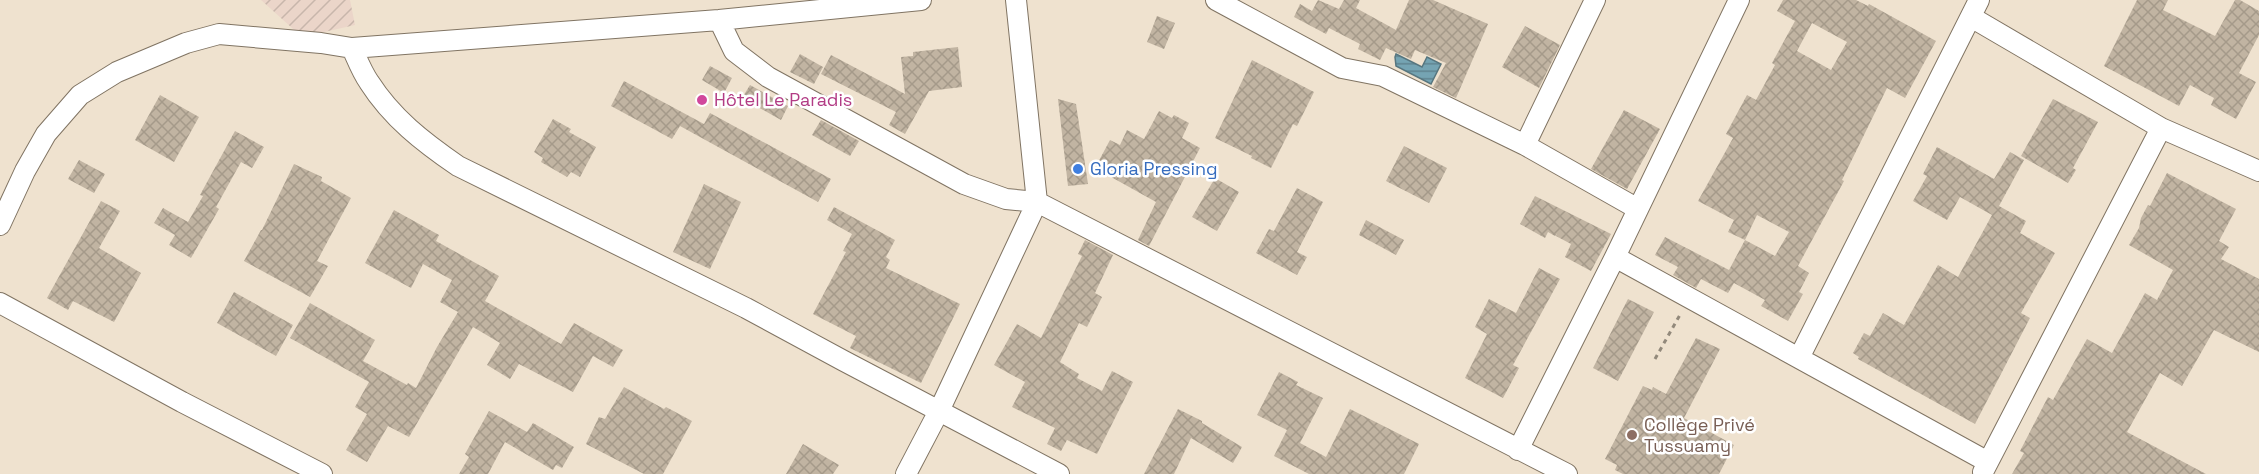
<svg xmlns="http://www.w3.org/2000/svg" width="2259" height="474" viewBox="0 0 2259 474" font-family="'Space Grotesk',sans-serif">
  <style>
    .industrial { fill: url(#industrial-furrows) }
    .water { fill: url(#water-rules); stroke: #57767f; stroke-width: 1.5 }
    .building { fill: url(#building-cross-hatch); fill-rule: evenodd }
    .lines { fill: none; stroke-linecap: round; stroke-linejoin: round }
    .minor-casing { stroke: #807463; stroke-width: 22 }
    .path { stroke: #92897b; stroke-width: 3; stroke-dasharray: 4.5 4.5; stroke-linecap: butt }
    .minor { stroke: #fff; stroke-width: 20 }
    .hotel-dot { fill: #d1479c; stroke: #fff; stroke-width: 2 }
    .shop-dot { fill: #3f7fe0; stroke: #fff; stroke-width: 2 }
    .education-dot { fill: #8d6e63; stroke: #fff; stroke-width: 2 }
    .labels { text-anchor: middle; stroke-width: 5; stroke-linejoin: round; paint-order: stroke }
    .hotel-label { font-size: 18px; fill: #b23c85; stroke: #fff; text-anchor: start }
    .shop-label { font-size: 18px; fill: #366cbe; stroke: #fff; text-anchor: start }
    .education-label { font-size: 18px; fill: #785e54; stroke: #fff; text-anchor: start }
  </style>
  <defs>
    <pattern id="industrial-furrows" width="10" height="10" patternUnits="userSpaceOnUse" patternTransform="scale(1.5)"><rect width="10" height="10" fill="#ebd5c9"/><path d="M-1 1l2-2M0 10L10 0M9 11l2-2" fill="none" stroke="#c8b6ab"/></pattern>
    <pattern id="water-rules" width="6" height="5" patternUnits="userSpaceOnUse" patternTransform="scale(1.5)"><rect width="6" height="5" fill="#75a4b3"/><path d="M0 2.5h6" fill="none" stroke="#5f8490"/></pattern>
    <pattern id="building-cross-hatch" width="8" height="8" patternUnits="userSpaceOnUse" patternTransform="scale(1.5)"><rect width="8" height="8" fill="#c1b4a2"/><path d="M0 0l8 8M0 8l8-8" fill="none" stroke="#a59a8a"/></pattern>
  </defs>
  <rect width="100%" height="100%" fill="#efe2cf"/>
  <path class="industrial" d="M261,0H350L355,25L302,37Z"/>
  <path class="water" d="M1396,54L1422,67L1427,57L1441,64L1431,84L1396,66L1395,57Z"/>
  <path class="building" d="M1318,0L1339,9L1344,0H1360L1356,8L1396,30L1409,0H1433L1488,24L1456,98L1433,87L1446,63L1415,50L1411,59L1386,48L1380,60L1358,49L1360,44L1329,28L1326,34L1294,17L1300,4L1312,11Z
    M1783,0H1856L1868,6L1869,4L1936,41L1905,98L1887,88L1842,180L1844,181L1798,266L1809,273L1799,292L1803,294L1788,321L1761,306L1765,300L1734,283L1728,293L1701,279L1696,288L1673,275L1678,267L1655,255L1665,237L1729,270L1745,240L1775,256L1789,232L1757,215L1745,240L1728,232L1734,220L1698,201L1733,138L1726,134L1747,95L1756,100L1775,65L1772,63L1795,21L1777,11ZM1812,23L1847,42L1831,70L1797,51Z
    M2137,0H2168L2163,10L2215,36L2235,0H2240L2259,11V35L2239,73L2256,82L2236,119L2211,105L2214,98L2190,85L2179,106L2104,66Z
    M1157,16L1175,23L1164,49L1147,42Z
    M1525,26L1560,45L1539,88L1502,67Z
    M958,47L962,87L929,91L905,134L889,125L896,112L821,74L831,55L905,94L901,57L913,56V52Z
    M800,54L823,67L814,84L790,72Z
    M1252,60L1314,92L1297,126L1293,124L1271,168L1251,158L1252,156L1215,138Z
    M710,66L732,78L724,93L702,80Z
    M624,81L704,124L710,113L831,179L818,202L680,126L672,139L611,106Z
    M750,85L788,106L781,120L742,98Z
    M160,95L199,117L174,162L135,140Z
    M1058,99L1076,104L1088,184L1068,186Z
    M2053,99L2098,122L2073,168L2076,170L2068,183L2021,156Z
    M1624,110L1660,129L1627,189L1591,169Z
    M1159,111L1172,118L1174,115L1189,123L1182,138L1200,148L1149,246L1138,240L1156,202L1095,168L1110,140L1120,145L1127,130L1144,139Z
    M553,119L571,129L569,132L596,147L580,177L571,172L567,177L541,162L543,158L534,152Z
    M821,120L859,141L850,156L812,135Z
    M235,131L264,147L252,168L241,162L216,207L219,209L191,258L169,245L175,235L154,223L163,208L188,222L203,196L200,195Z
    M1404,146L1447,168L1429,203L1386,181Z
    M1937,147L1994,179L2010,152L2024,160L1999,206L2026,221L2020,233L2055,253L2021,313L2030,318L1975,424L1858,359L1859,357L1853,353L1864,333L1870,336L1883,313L1904,325L1938,265L1958,277L1992,215L1960,197L1947,220L1913,201L1927,176L1923,174Z
    M79,160L105,174L94,193L68,179Z
    M294,164L322,177L321,181L351,198L317,261L328,266L310,297L244,261L261,230H262Z
    M2167,173L2236,209L2219,241L2229,247L2221,259L2259,279V352L2214,330L2182,386L2160,373L2127,432L2206,474H2012L2024,453L2020,451L2048,397L2053,400L2087,339L2112,353L2145,293L2157,300L2173,270L2129,245L2139,228L2141,218L2148,205L2150,206Z
    M1215,178L1239,192L1217,231L1192,217Z
    M704,184L741,202L710,269L673,252Z
    M1297,188L1323,202L1297,252L1307,257L1297,275L1256,253L1269,229L1274,231Z
    M1535,196L1611,234L1591,271L1565,257L1571,244L1556,236L1557,234L1555,236L1548,232L1545,238L1520,224Z
    M101,201L120,211L99,248L141,273L114,322L73,301L68,310L47,298Z
    M834,207L895,240L886,257L890,260L886,268L960,304L921,383L850,348L856,336L813,314L846,252L843,251L852,234L827,220Z
    M394,210L439,235L436,241L499,276L485,301L561,344L574,323L623,350L613,367L593,356L573,392L519,364L510,379L487,365L500,343L473,327L409,437L388,426L367,462L346,450L367,414L355,407L369,382L290,338L310,303L375,340L363,361L407,385L408,383L416,388L437,347L458,312L440,302L452,280L423,264L411,288L365,263Z
    M1366,220L1404,240L1396,255L1359,235Z
    M1085,240L1113,255L1095,293L1102,297L1087,327L1079,323L1060,362L1079,374L1077,378L1102,391L1112,371L1133,382L1097,454L1067,440L1061,451L1047,444L1055,428L1012,407L1025,382L994,365L1017,324L1041,338L1082,256L1078,254Z
    M1539,268L1560,279L1513,365L1519,368L1503,398L1465,378L1487,334L1475,327L1489,299L1516,313Z
    M234,292L293,325L276,356L217,323Z
    M1628,299L1654,312L1618,381L1593,368Z
    M1696,338L1720,349L1684,418L1734,445L1719,474H1623L1615,470L1617,465L1605,459L1643,386L1652,390L1653,387L1666,394Z
    M1279,372L1298,382L1296,385L1323,398L1300,443L1326,457L1350,409L1419,444L1404,474H1309L1274,456L1287,430L1257,415Z
    M624,387L664,409L666,407L692,421L663,474H644L586,444L599,417L605,419Z
    M1178,409L1202,421V423L1242,447L1233,463L1191,438L1174,474H1144Z
    M489,411L527,432L533,423L574,447L562,468L556,465L553,470L505,442L488,474H459L469,457L465,454Z
    M803,444L839,465L833,474H786Z"/>
  <g class="lines">
    <g class="minor-casing">
      <path id="minor" d="M1216,0L1342,68L1383,76L1525,145L1638,209
        M1971,17L2161,128L2259,171
        M719,20L734,51L768,77L964,184L1006,199L1037,202L1567,474
        M352,48C357,59 362,72 369,82C392,118 423,142 458,166L746,308L844,361L1059,474
        M1525,145L1595,0
        M0,225L25,171L46,134L80,95L117,72L186,43L219,34L321,43L352,48L719,20L921,0
        M1615,257L1988,462
        M0,303L182,402L322,474
        M1799,358L1979,0
        M1518,450L1615,257L1739,0
        M1983,472L2161,128
        M906,474L939,411L1037,202L1016,0"/>
    </g>
    <path class="path" d="M1655,359L1681,313"/>
    <use href="#minor" class="minor"/>
  </g>
  <circle class="hotel-dot" cx="702" cy="100" r="6"/>
  <circle class="shop-dot" cx="1078" cy="169" r="6"/>
  <circle class="education-dot" cx="1632" cy="435" r="6"/>
  <g class="labels">
    <g class="hotel-label">
      <text x="714" y="106">Hôtel Le Paradis</text>
    </g>
    <g class="shop-label">
      <text x="1090" y="175">Gloria Pressing</text>
    </g>
    <g class="education-label">
      <text x="1644" y="431">Collège Privé<tspan x="1644" dy="21">Tussuamy</tspan></text>
    </g>
  </g>
</svg>
